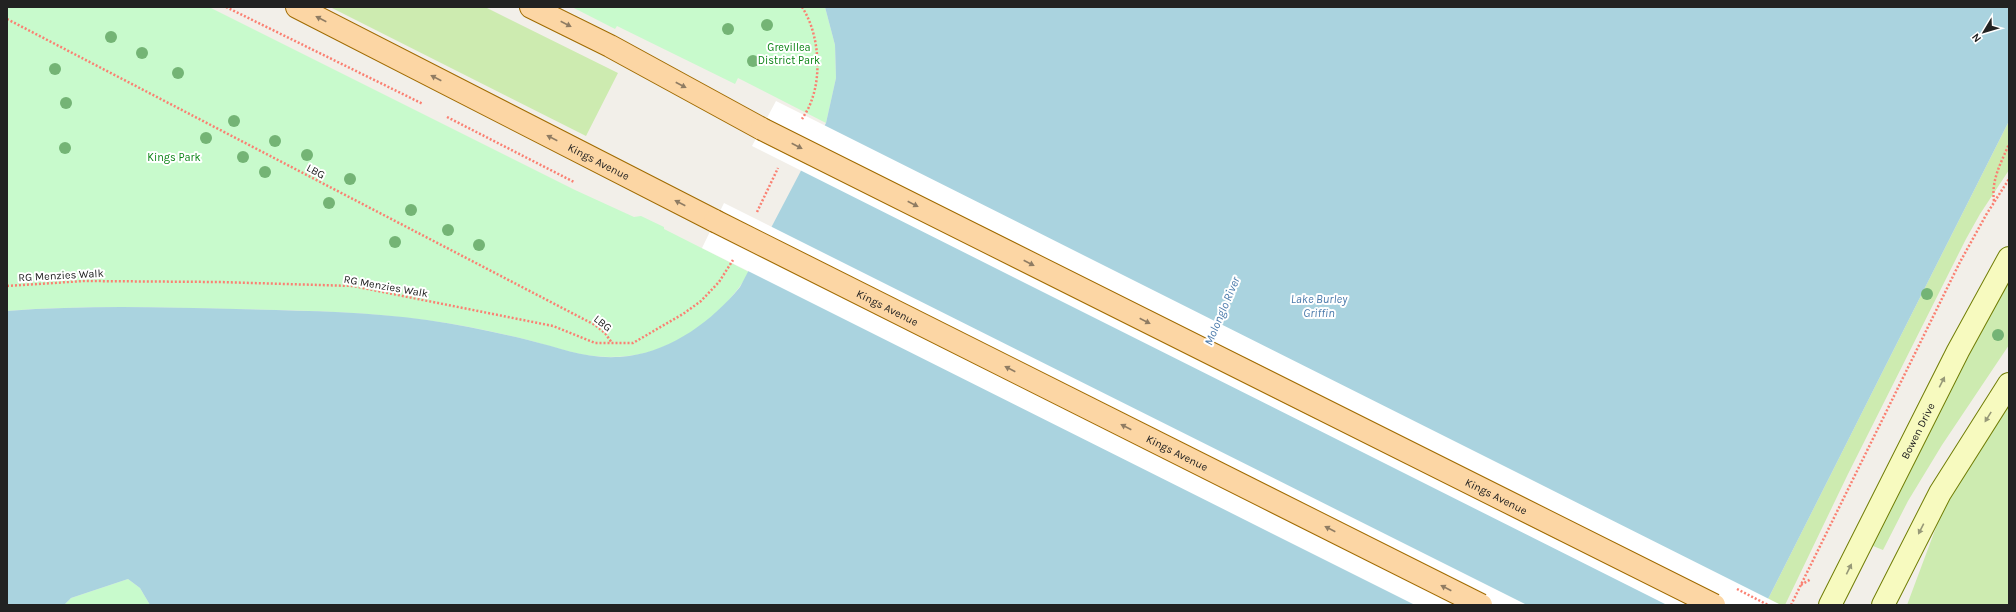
<svg xmlns="http://www.w3.org/2000/svg" width="2016" height="612" viewBox="0 0 2016 612" font-family="Karla,sans-serif">
  <style>
    .grass { fill: #cdebb0 }
    .park { fill: #c8facc }
    .water { fill: #aad3df }
    .pier { fill: #fff }
    .lines { fill: none; stroke-linecap: round; stroke-linejoin: round }
    .secondary-casing { stroke: #707d05; stroke-width: 24 }
    .primary-casing { stroke: #a06b00; stroke-width: 24 }
    .path { stroke: #fa8072; stroke-width: 2.5; stroke-dasharray: 2 2; stroke-linecap: butt }
    .secondary { stroke: #f7fabf; stroke-width: 22 }
    .primary { stroke: #fcd6a4; stroke-width: 22 }
    .primary-bridge-casing { stroke: #a06b00; stroke-width: 24; stroke-linecap: butt }
    .path-bridge { stroke: #fa8072; stroke-width: 2.5; stroke-dasharray: 2 2; stroke-linecap: butt }
    .primary-bridge { stroke: #fcd6a4; stroke-width: 22 }
    .tree { fill: #74b475 }
    .oneway { fill: #8f7c63 }
    .oneway2 { fill: #979978 }
    .labels { text-anchor: middle; stroke-width: 4; stroke-linejoin: round; paint-order: stroke }
    .park-label { font-size: 11px; fill: #0c8416; stroke: #fff }
    .street-label { font-size: 11px; fill: #222; stroke: #fff }
    .water-label { font-size: 12px; font-style: italic; fill: #4a7aab; stroke: #fff }
  </style>
  <rect width="100%" height="100%" fill="#f2efe9"/>
  <path class="grass" d="M330,7H485L618,73L586,136Z
    M2009,121V170L1980,214L1966,239L1848,474L1785,605H1765Z
    M2009,274V345L1942,445L1908,501L1883,550L1868,544Z
    M2009,401V605H1907L1944,506Z"/>
  <path class="park" d="M7,7H209L575,190L634,217L641,216L664,227V229L749,272C726,313 677,351 628,356C587,360 566,350 528,340C494,332 460,324 425,320C360,311 295,310 230,309C156,307 81,305 7,311Z
    M572,7H825L835,45L836,78L826,123L738,78L735,84L617,26L615,29Z
    M128,579L140,588L150,605H64L71,598Z"/>
  <path class="water" d="M825,7H2009V121L1765,605H150L140,588L128,579L71,598L64,605H7V311C83,305 160,307 236,309C300,311 364,311 427,320C461,325 495,332 528,340C565,349 590,361 629,356C673,350 713,320 740,287L826,123L836,78L835,45Z"/>
  <path class="pier" d="M776,101L1781,605H1667L752,146Z
    M724,203L1527,605H1415L702,248Z"/>
  <g class="lines">
    <g class="secondary-casing">
      <g id="secondary">
        <path id="s1" d="M1830,605L1958,351L2009,258"/>
        <path d="M1883,605L1940,493L2009,384"/>
      </g>
    </g>
    <g class="primary-casing">
      <g id="primary">
        <path id="s2" d="M297,7L715,221"/>
        <path d="M531,7L610,46L762,129"/>
      </g>
    </g>
    <path class="path" d="M226,7L423,104
      M802,7C818,31 822,72 812,99C810,106 806,113 802,119
      M7,19L595,325L605,333L612,343
      M447,117L574,182
      M1994,201C1991,180 2001,163 2009,144
      M757,212L778,168
      M7,286L84,281L219,282L353,286L553,326L595,343H633L683,314L701,301L719,282L733,260
      M1801,585L1811,579
      M1791,605L1960,262L1986,215L2009,179"/>
    <use href="#secondary" class="secondary"/>
    <use href="#primary" class="primary"/>
    <g class="primary-bridge-casing">
      <g id="primary-bridge">
        <path id="s3" d="M762,129L1714,605"/>
        <path id="s4" d="M715,221L1481,605"/>
      </g>
    </g>
    <path class="path-bridge" d="M1737,589L1768,605"/>
    <use href="#primary-bridge" class="primary-bridge"/>
  </g>
  <g class="tree">
    <circle cx="767" cy="25" r="6"/>
    <circle cx="728" cy="29" r="6"/>
    <circle cx="111" cy="37" r="6"/>
    <circle cx="142" cy="53" r="6"/>
    <circle cx="753" cy="61" r="6"/>
    <circle cx="55" cy="69" r="6"/>
    <circle cx="178" cy="73" r="6"/>
    <circle cx="66" cy="103" r="6"/>
    <circle cx="234" cy="121" r="6"/>
    <circle cx="206" cy="138" r="6"/>
    <circle cx="275" cy="141" r="6"/>
    <circle cx="65" cy="148" r="6"/>
    <circle cx="307" cy="155" r="6"/>
    <circle cx="243" cy="157" r="6"/>
    <circle cx="265" cy="172" r="6"/>
    <circle cx="350" cy="179" r="6"/>
    <circle cx="329" cy="203" r="6"/>
    <circle cx="411" cy="210" r="6"/>
    <circle cx="448" cy="230" r="6"/>
    <circle cx="395" cy="242" r="6"/>
    <circle cx="479" cy="245" r="6"/>
    <circle cx="1927" cy="294" r="6"/>
    <circle cx="1998" cy="335" r="6"/>
  </g>
  <defs><path id="oneway-solid" d="M-6-.8H1V-3.2L6.5 0L1 3.2V.8H-6Z"/></defs>
  <g class="oneway">
    <use href="#oneway-solid" transform="translate(321 19) rotate(-153)"/>
    <use href="#oneway-solid" transform="translate(566 24) rotate(27)"/>
    <use href="#oneway-solid" transform="translate(436 78) rotate(-153)"/>
    <use href="#oneway-solid" transform="translate(681 85) rotate(28)"/>
    <use href="#oneway-solid" transform="translate(552 138) rotate(-153)"/>
    <use href="#oneway-solid" transform="translate(797 146) rotate(27)"/>
    <use href="#oneway-solid" transform="translate(680 203) rotate(-153)"/>
    <use href="#oneway-solid" transform="translate(913 204) rotate(27)"/>
    <use href="#oneway-solid" transform="translate(1029 263) rotate(27)"/>
    <use href="#oneway-solid" transform="translate(1145 321) rotate(27)"/>
    <use href="#oneway-solid" transform="translate(1010 369) rotate(-153)"/>
    <use href="#oneway-solid" transform="translate(1126 427) rotate(-153)"/>
    <use href="#oneway-solid" transform="translate(1330 529) rotate(-153)"/>
    <use href="#oneway-solid" transform="translate(1446 588) rotate(-153)"/>
  </g>
  <g class="oneway2">
    <use href="#oneway-solid" transform="translate(1942 382) rotate(-63)"/>
    <use href="#oneway-solid" transform="translate(1988 417) rotate(122)"/>
    <use href="#oneway-solid" transform="translate(1921 529) rotate(117)"/>
    <use href="#oneway-solid" transform="translate(1849 569) rotate(-64)"/>
  </g>
  <g class="labels">
    <g class="park-label">
      <text x="789" y="51">Grevillea<tspan x="789" dy="13">District Park</tspan></text>
      <text x="174" y="161">Kings Park</text>
    </g>
    <g class="street-label">
      <text dy="4" stroke="none"><textPath href="#s2" startOffset="339">Kings Avenue</textPath></text>
      <text transform="translate(316 171) rotate(28)" y="4">LBG</text>
      <text transform="translate(61 275) rotate(-3)" y="4">RG Menzies Walk</text>
      <text transform="translate(386 286) rotate(10)" y="4">RG Menzies Walk</text>
      <text dy="4" stroke="none"><textPath href="#s4" startOffset="193">Kings Avenue</textPath></text>
      <text transform="translate(603 323) rotate(38)" y="4">LBG</text>
      <text dy="4" stroke="none"><textPath href="#s1" startOffset="195">Bowen Drive</textPath></text>
      <text dy="4" stroke="none"><textPath href="#s4" startOffset="517">Kings Avenue</textPath></text>
      <text dy="4" stroke="none"><textPath href="#s3" startOffset="821">Kings Avenue</textPath></text>
    </g>
    <g class="water-label">
      <text x="1319" y="303">Lake Burley<tspan x="1319" dy="14">Griffin</tspan></text>
      <text transform="translate(1222 311) rotate(-67)" y="4">Molonglo River</text>
    </g>
  </g>
  <rect width="2016" height="612" fill="none" stroke="#222222" stroke-width="16"/>
  <g transform="translate(1984 32) rotate(232)" stroke="#ffffff" stroke-width="3" paint-order="stroke">
  <path d="M0-3L7 15L0 10L-7 15Z" fill="#222222"/>
  <text y="-6" font-size="11" font-weight="bold" text-anchor="middle" fill="#222222">N</text>
  </g>
</svg>
